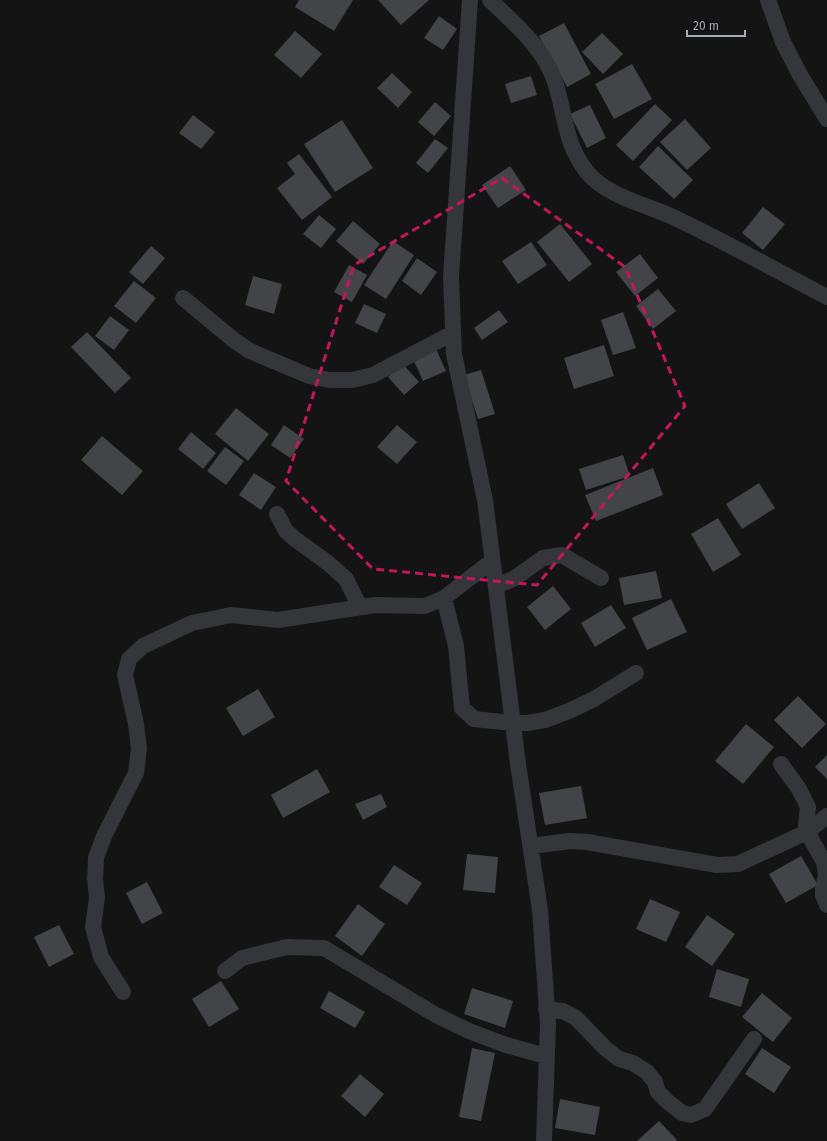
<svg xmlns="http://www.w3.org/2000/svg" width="827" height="1141" viewBox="0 0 827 1141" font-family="'Fira Sans',sans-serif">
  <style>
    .building { fill: #434448 }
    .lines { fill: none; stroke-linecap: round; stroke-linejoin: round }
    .street { stroke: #35363a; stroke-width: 16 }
    .marked { fill: none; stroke: #c2185b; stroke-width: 3; stroke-dasharray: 8 5; stroke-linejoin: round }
  </style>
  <rect width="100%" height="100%" fill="#141415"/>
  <path class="building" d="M299,0H353L334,31L295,7Z
    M378,0H429L401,25Z
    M439,16L457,29L443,50L424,38Z
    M564,23L591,74L567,87L539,36Z
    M295,31L322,54L301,78L274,55Z
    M602,33L623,54L603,74L582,52Z
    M632,64L652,99L614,119L595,84Z
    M392,73L412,92L398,108L377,88Z
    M531,76L537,95L511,103L505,84Z
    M435,102L451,116L434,136L418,122Z
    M655,104L672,120L633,161L616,145Z
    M590,105L606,138L587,148L570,114Z
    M193,115L215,132L201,149L179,133Z
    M685,119L711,148L687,170L660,142Z
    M342,120L373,168L335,192L304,144Z
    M435,139L448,148L428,173L416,163Z
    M658,146L693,180L674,199L639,167Z
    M299,154L332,197L302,220L277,188L295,174L287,163Z
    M510,166L526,190L498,208L482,185Z
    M763,207L785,224L763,250L742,233Z
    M319,215L336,229L321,248L303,234Z
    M353,221L380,244L363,264L336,241Z
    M560,224L592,264L569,282L537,242Z
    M393,241L414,255L386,299L364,285Z
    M531,242L547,265L518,284L502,261Z
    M151,246L165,258L143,284L129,272Z
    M640,254L658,278L635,296L616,272Z
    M417,258L437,272L421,295L402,281Z
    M349,265L367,275L352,302L334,292Z
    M253,276L282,284L274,314L245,305Z
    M134,281L156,298L136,323L114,306Z
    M658,289L676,311L653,329L636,306Z
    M364,304L386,314L377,333L355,323Z
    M499,310L508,322L482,340L474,328Z
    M623,312L636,348L613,355L601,320Z
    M110,316L129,330L114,350L95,336Z
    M87,332L131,378L115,393L71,347Z
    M604,345L614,376L574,389L564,358Z
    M436,349L446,371L423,381L413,359Z
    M403,364L419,382L404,395L388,377Z
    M481,370L495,414L478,419L464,375Z
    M236,408L269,434L248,461L215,434Z
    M284,425L304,439L290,458L271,445Z
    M397,425L417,442L397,464L377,447Z
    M191,432L216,453L203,469L178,449Z
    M102,436L143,471L122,495L81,460Z
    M225,447L244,461L226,485L207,471Z
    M623,455L630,476L586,490L579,469Z
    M653,468L663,495L596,521L585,495Z
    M254,473L276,487L261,510L239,495Z
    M759,483L775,508L742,529L726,504Z
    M718,518L741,555L713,572L691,534Z
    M656,571L662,598L624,605L619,578Z
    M553,586L571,609L545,630L527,607Z
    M671,599L687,632L647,650L632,618Z
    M611,605L626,628L595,647L581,623Z
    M258,689L275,717L243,736L226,708Z
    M798,696L826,724L802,748L774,720Z
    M746,724L774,747L743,784L715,761Z
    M827,755V779L815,767Z
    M317,769L330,792L283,818L271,795Z
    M581,786L587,818L545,825L539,793Z
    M381,794L387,807L363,820L355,804Z
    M467,854L498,857L495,893L463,890Z
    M801,856L818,885L786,903L769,874Z
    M394,865L422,883L407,905L379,887Z
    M147,882L163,913L142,924L126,893Z
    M650,899L680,912L666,942L636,929Z
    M358,904L385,924L362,956L335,936Z
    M707,915L735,934L712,966L685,947Z
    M59,925L74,954L49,967L34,937Z
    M717,969L749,979L741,1007L709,997Z
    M221,981L239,1009L209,1027L192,999Z
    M472,988L513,1001L505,1028L464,1014Z
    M329,991L365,1012L355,1028L320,1008Z
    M762,993L792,1018L773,1042L742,1017Z
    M472,1048L495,1053L481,1121L459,1117Z
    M762,1048L791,1067L774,1093L745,1074Z
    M360,1074L384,1094L365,1117L341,1096Z
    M560,1099L600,1107L595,1135L555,1128Z
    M659,1121L677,1140L676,1141H637Z"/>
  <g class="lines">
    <path class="street" d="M470,0L451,277L454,354L485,500L518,764L540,910L548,1024L544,1141
      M490,0C515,24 544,48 555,82C566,115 564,143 587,172C607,197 649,205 677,219C728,243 777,271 827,297
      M768,0L783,42L800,75L827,119
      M183,298L235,341L250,351L309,376L330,380H352L373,375L453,333
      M277,514L286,531L295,539L328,563L346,579L360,607
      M496,586L515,578L543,558L562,555L601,578
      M444,598L456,646L462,708L474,719L513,723H527L545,720L569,711L594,699L636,673
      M781,764L799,789L808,807L806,825L807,832L824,862L826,875L823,888V895L827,905
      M531,846L570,841L587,842L717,865L738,864L807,832L827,816
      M225,971L242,958L287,947L324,948L436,1015L469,1031L506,1045L546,1056
      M123,992L101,957L93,927L97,898L95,879L96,858L104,836L136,773L139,749L136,724L125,675L129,659L143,646L192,623L231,615L278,620L375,605L425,606L444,598L492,561
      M546,1009L563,1011L576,1018L606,1049L619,1059L633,1063L647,1072L655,1082L658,1092L667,1101L682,1113L691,1115L705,1109L754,1039"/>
  </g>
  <path class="marked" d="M502,178L625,267L685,406L537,585L373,569L286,481L354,265Z"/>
  <path d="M687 30v6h58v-6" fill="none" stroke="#a6acb5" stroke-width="2"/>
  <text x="693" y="30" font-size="12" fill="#a6acb5" stroke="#0f0f10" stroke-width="3" paint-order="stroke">20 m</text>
</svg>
